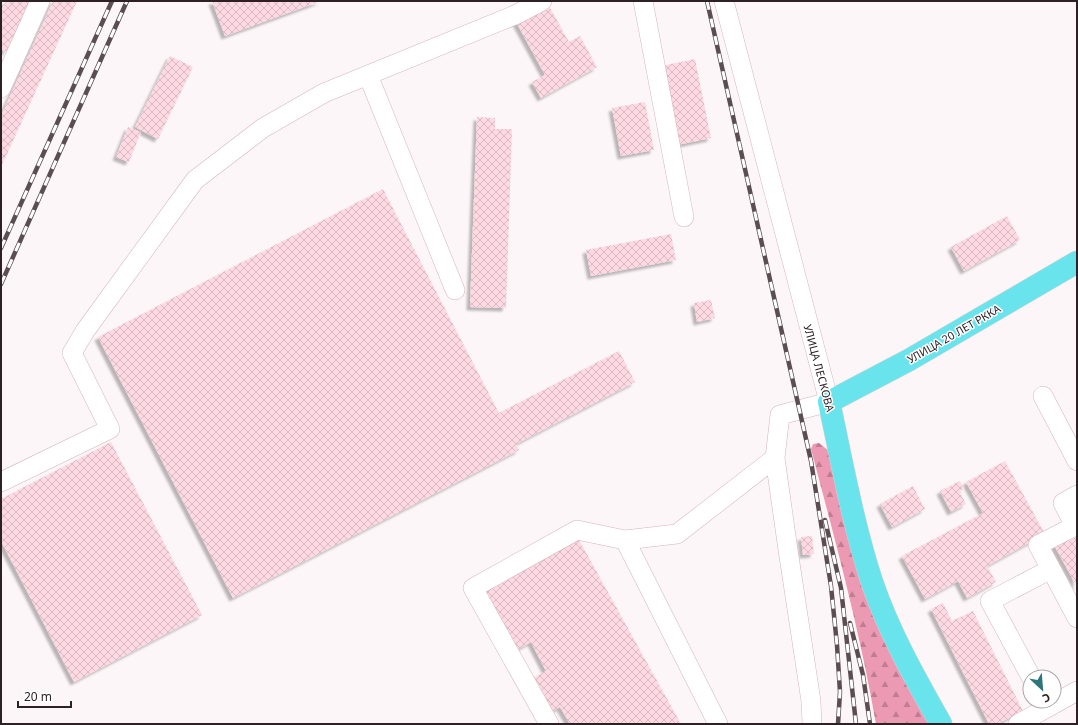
<svg xmlns="http://www.w3.org/2000/svg" width="1078" height="725" viewBox="0 0 1078 725" font-family="'Noto Sans',sans-serif">
  <style>
    .forest { fill: url(#forest-firs) }
    .building { fill: url(#building-cross-hatch); filter: url(#shadow) }
    .lines { fill: none; stroke-linecap: round; stroke-linejoin: round }
    .minor-casing { stroke: #d5b3bd; stroke-width: 20 }
    .major-casing { stroke: #d5d3d3; stroke-width: 23 }
    .minor { stroke: #fff; stroke-width: 19 }
    .major { stroke: #69e4ec; stroke-width: 22 }
    .rail-casing { stroke: #5a4e52; stroke-width: 4.5 }
    .rail { stroke: #fff; stroke-width: 3; stroke-dasharray: 9; stroke-linecap: butt }
    .labels { text-anchor: middle; stroke-width: 3; stroke-linejoin: round; paint-order: stroke }
    .street-label { font-size: 11px; fill: #2e2125; stroke: #fff }
  </style>
  <defs>
    <pattern id="forest-firs" width="22" height="20" patternUnits="userSpaceOnUse"><rect width="22" height="20" fill="#ec9ab3"/><path d="M5 1l3.5 6h-7zM16 11l3.5 6h-7z" fill="#c07d91"/></pattern>
    <pattern id="building-cross-hatch" width="8" height="8" patternUnits="userSpaceOnUse"><rect width="8" height="8" fill="#fdd9e3"/><path d="M0 0l8 8M0 8l8-8" fill="none" stroke="#d9bac3"/></pattern>
    <filter id="shadow"><feDropShadow dx="-3.5" dy="3.5" stdDeviation="1" flood-color="#0004"/></filter>
  </defs>
  <rect width="100%" height="100%" fill="#fdf6f8"/>
  <path class="forest" d="M819,443L829,451L935,724H876C860,631 835,540 811,449L813,444Z"/>
  <path class="building" d="M6,1H30L6,52L1,50V11Z
    M53,1H77L1,167V116Z
    M212,1H321L225,36Z
    M547,2L569,42L580,36L597,67L541,98L532,82L545,75L515,20Z
    M170,56L193,67L158,139L135,127Z
    M695,59L711,138L677,145L661,66Z
    M645,102L654,150L621,156L612,108Z
    M477,117L495,118V129H512L506,308L470,307Z
    M128,127L141,132L129,162L116,157Z
    M383,189L499,413L619,351L635,382L516,444L519,450L233,598L98,337Z
    M1007,216L1020,240L964,271L951,247Z
    M671,234L676,260L591,276L586,250Z
    M711,300L715,318L697,322L694,303Z
    M111,442L202,615L74,682L1,541V499Z
    M1005,461L1045,534L987,566L996,582L967,598L958,581L925,599L902,556L983,513L966,482Z
    M960,481L964,489L959,491L966,504L951,512L940,491Z
    M913,486L925,509L892,527L880,504Z
    M1077,533V587L1054,545Z
    M812,536L814,554L803,555L801,537Z
    M578,538L681,724H570L560,707L548,714L529,680L546,671L531,642L515,651L482,591Z
    M943,603L952,621L973,611L1023,711L997,724H989L931,609Z"/>
  <g class="lines">
    <g class="minor-casing">
      <path id="minor" d="M643,1L684,217
        M724,1L829,402L780,415L775,458L788,550L811,701L812,724
        M368,75L455,290
        M1,88L40,1
        M1043,396L1077,461
        M1,482L110,429L72,353L85,331L195,180L263,128L324,93L515,15L542,1
        M625,540L718,724
        M1051,569L1038,545L1075,526L1063,503L1077,495
        M1031,677L990,601L1051,569L1077,618
        M549,724L473,588L577,530L625,540L677,534L775,458
        M1018,724L1077,691"/>
    </g>
    <g class="major-casing">
      <path id="major" d="M941,724C915,678 889,632 872,582C853,524 842,462 829,402L909,360L1077,262"/>
    </g>
    <use href="#minor" class="minor"/>
    <use href="#major" class="major"/>
    <g class="rail-casing">
      <path id="rail" d="M707,1L811,461L831,586L837,645L840,692L838,724
        M1,248L112,1
        M1,284L127,1
        M825,520L841,588L856,724
        M850,623L863,675L870,724"/>
    </g>
    <use href="#rail" class="rail"/>
  </g>
  <g class="labels">
    <g class="street-label">
      <text transform="translate(954 334) rotate(-30)" y="4">УЛИЦА 20 ЛЕТ РККА</text>
      <text transform="translate(819 368) rotate(75)" y="4">УЛИЦА ЛЕСКОВА</text>
    </g>
  </g>
  <rect width="1078" height="725" fill="none" stroke="#2e2125" stroke-width="4"/>
  <g transform="translate(1042 689) rotate(154)"><circle r="19" fill="#ffffff" stroke="#aba6a8"/>
  <path d="M0-3L7 15L0 10L-7 15Z" fill="#2c757b"/>
  <text y="-6" font-size="11" font-weight="bold" text-anchor="middle" fill="#2e2125">С</text>
  </g>
  <path d="M18 701v6h53v-6" fill="none" stroke="#2e2125" stroke-width="2"/>
  <text x="24" y="701" font-size="12" fill="#2e2125" stroke="#ffffff" stroke-width="3" paint-order="stroke">20 m</text>
</svg>
